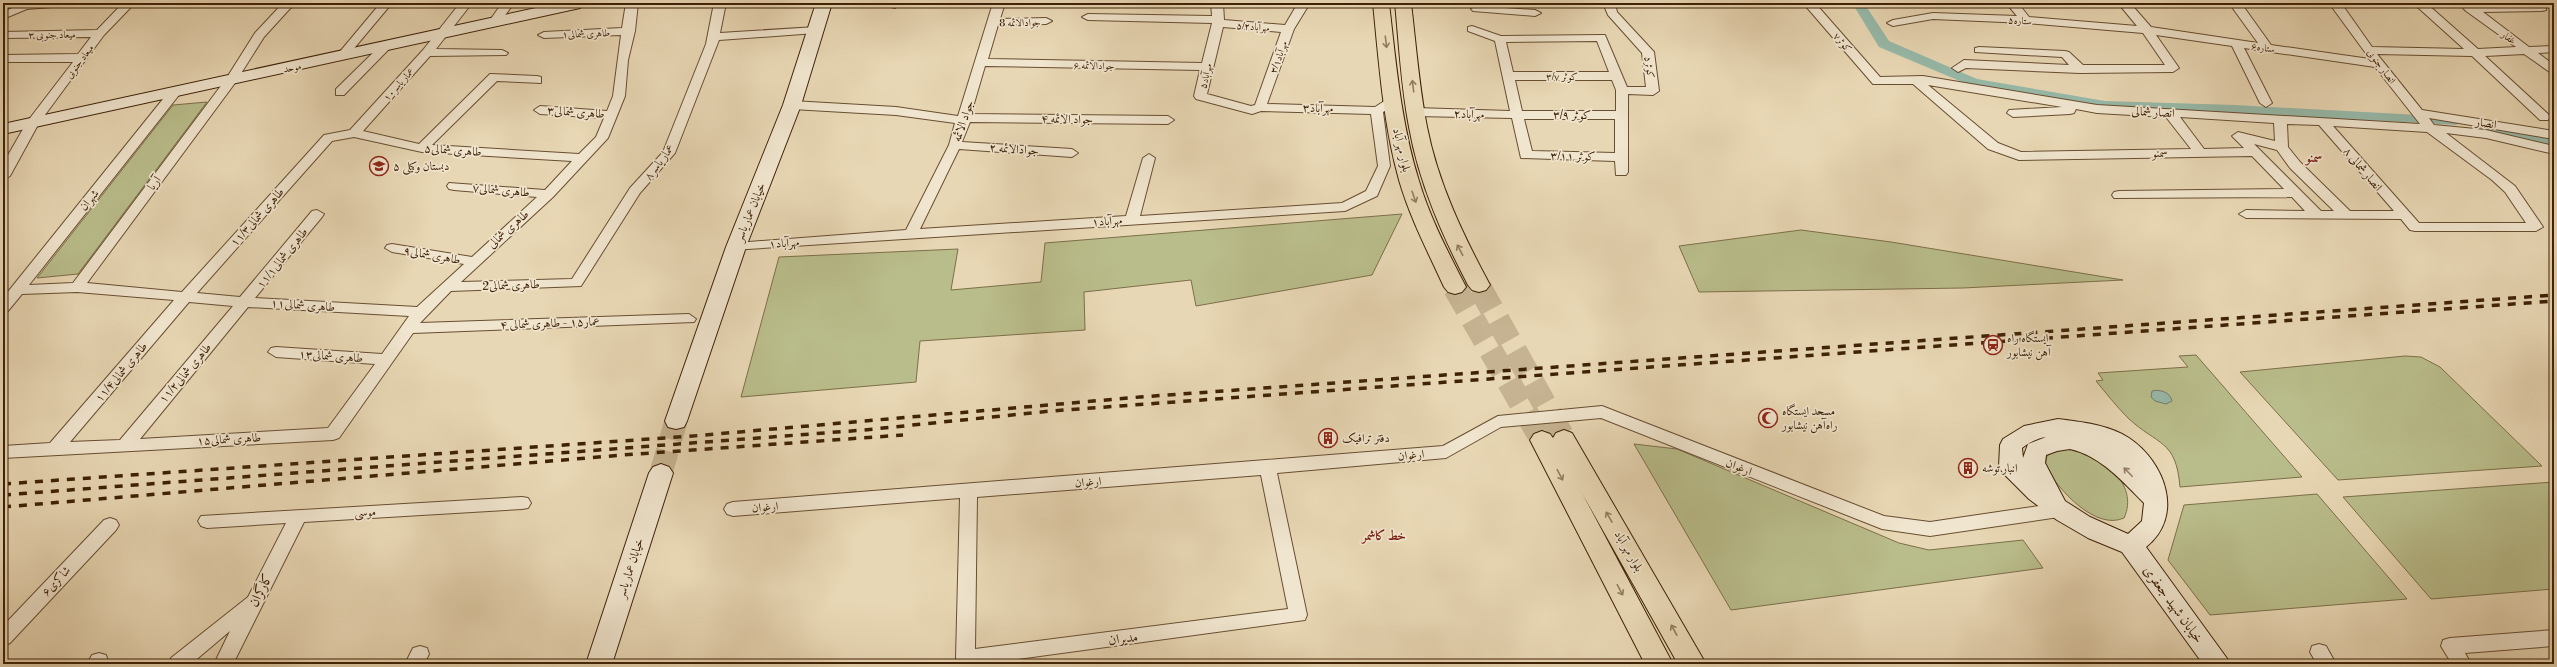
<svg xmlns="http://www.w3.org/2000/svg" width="2557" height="667" viewBox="0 0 2557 667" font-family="'Libre Bodoni',Amiri,serif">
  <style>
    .green { fill: #b9bd8b; stroke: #7c6f49 }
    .water { fill: #97baaa; stroke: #737d69 }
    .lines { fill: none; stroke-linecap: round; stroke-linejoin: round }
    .canal { fill: #97baaa; fill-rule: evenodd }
    .secondary-tunnel { stroke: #c6b391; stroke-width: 23; stroke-dasharray: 23 12; stroke-linecap: butt }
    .primary-tunnel-far1 { stroke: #c6b391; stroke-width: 18; stroke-dasharray: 18 9; stroke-linecap: butt }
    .primary-tunnel { stroke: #c6b391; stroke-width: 24; stroke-dasharray: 24 12; stroke-linecap: butt }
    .street-casing { stroke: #684e32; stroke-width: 2 }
    .secondary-casing { stroke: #3e2107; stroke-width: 2 }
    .primary-casing { stroke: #3e2107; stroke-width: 2 }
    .street { fill: #f0e5ce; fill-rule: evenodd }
    .secondary { fill: #f0e5ce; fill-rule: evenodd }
    .primary { fill: #e8d7b4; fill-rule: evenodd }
    .rail { stroke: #3e2107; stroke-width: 3.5; stroke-dasharray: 8 8; stroke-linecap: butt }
    .oneway { stroke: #937c5e }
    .oneway2 { stroke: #97836a }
    .labels { text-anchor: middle; stroke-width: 3.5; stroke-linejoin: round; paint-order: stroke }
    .far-street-label { font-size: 10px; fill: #3e2107; stroke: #f0e5ce }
    .street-label { font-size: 12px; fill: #3e2107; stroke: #f0e5ce }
    .poi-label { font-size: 12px; fill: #3e2107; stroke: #f0e5ce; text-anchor: start }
    .neighbourhood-label { font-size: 13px; font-weight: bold; fill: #7a1f14; stroke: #f0e5ce }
    .near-street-label { font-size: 14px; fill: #3e2107; stroke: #f0e5ce }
  </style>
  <rect width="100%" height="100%" fill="#e8d7b4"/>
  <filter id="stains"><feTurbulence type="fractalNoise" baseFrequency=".005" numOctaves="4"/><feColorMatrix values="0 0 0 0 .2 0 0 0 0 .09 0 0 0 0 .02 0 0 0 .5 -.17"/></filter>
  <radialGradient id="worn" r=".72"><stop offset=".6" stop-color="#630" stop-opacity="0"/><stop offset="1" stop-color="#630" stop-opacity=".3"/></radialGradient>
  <path class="green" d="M207,102L78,274L37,278L173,105Z
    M1402,214L1372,275L1196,306L1191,280L1084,292L1085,330L920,341L916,382L741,397L779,257L958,249L951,290L1041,282L1045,243Z
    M1801,230L1891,242L2123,280L1963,288L1699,292L1679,246Z
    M2196,355L2302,477L2180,487C2176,439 2158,446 2128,418C2116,406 2106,393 2096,381L2103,380L2098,373L2188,367L2179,356Z
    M2405,356L2421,357L2440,367L2542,466L2338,480L2240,372Z
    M1634,444L1677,449L1899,543L1929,550L2023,540L2043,568L1731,610Z
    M2070,448C2100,453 2140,484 2124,518C2095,531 2058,489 2045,466L2047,456L2054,451Z
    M2554,482V589L2431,599L2343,497Z
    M2317,494L2407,599L2210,615L2168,560L2184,505Z"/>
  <path class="water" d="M2152,391C2160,389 2170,392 2172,401L2166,404L2155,401L2151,397Z"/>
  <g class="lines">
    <path class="canal" d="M1852,3H1864L1889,41L1977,79L2105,101L2235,105L2456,117L2463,121L2456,125L2235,113L2105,109L1974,87L1879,47Z
      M2484,123L2554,139V147L2479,130L2477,127Z"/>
    <path class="secondary-tunnel" d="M661,473L676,421"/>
    <path class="primary-tunnel-far1" d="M1479,285L1481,289
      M1455,287L1456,289"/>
    <path class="primary-tunnel" d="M1455,288L1542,440
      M1480,288L1564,439"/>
    <g class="street-casing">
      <path id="street" d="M24,3H70L64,6L27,9L3,19V12Z
        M123,3H135L104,35L39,123L10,176L3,180V164L27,122L73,62H4L3,55L78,54L91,37L3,38V32L97,30Z
        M283,3H295L264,37L235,83L87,283L182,292L324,135L350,130L423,50L460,3H472L436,49L502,50L508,53L506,55L430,56L363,131L419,144L490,74L537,76L541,77V83L497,81L432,145L579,154L596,137L604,118L540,114L534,110L540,106L607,111L613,96L621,35L544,38L538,35L544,32L622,28L626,3H638L635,31L628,60L625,96L608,138L553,197L461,282L572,279L630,188L663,152L706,44L714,3H726L720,33L816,27L822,30L816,33L719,40L675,153L640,193L581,286L451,291L420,323L689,314L696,319L694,322L413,333L339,438L333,440L3,458V446L50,443L174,300L77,292L22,294L8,311L3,313V298L171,89H179V95L29,285L73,283L226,79L255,33ZM354,137L422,152L572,161L545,190L449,183L447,186L449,189L454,190L537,197L472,257L392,244L387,245L385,248L392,252L464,264L417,307L255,298L322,217L324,214L317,210L312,211L240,297L197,293L332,141ZM189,302L233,306L120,440L70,442ZM248,307L409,316L382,354L276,347L271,348L268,352L276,357L375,364L328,428L140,439Z
        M502,3H514L498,25H490L488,23Z
        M890,3H902L895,8L891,7Z
        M993,3H1005L1000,19L1046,18L1052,21L1046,24L998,25L988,59L1202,63L1212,23L1088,20L1082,17L1088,14L1212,16L1211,3H1223L1224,20L1285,25L1298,3H1310L1294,29L1267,104L1375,107L1389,98H1397V104L1383,112L1390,166L1377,196L1345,211L731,250L729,247L736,243L906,230L949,145L955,123L896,115L792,109L786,105L792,101L896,107L958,116ZM1223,27L1281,32L1255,105L1251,106L1207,94ZM985,66L1200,70L1194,96L1196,99L1252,114L1261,111L1371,114L1378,166L1366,191L1342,203L1140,216L1155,158L1149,154L1143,158L1126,216L920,229L959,149L1072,157L1078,153L1072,149L962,142L970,122L1168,124L1174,120L1168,116L971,114Z
        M1603,3H1615L1617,12L1654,52L1659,91L1653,95L1628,94V172L1626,175H1616L1615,161L1521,158L1512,118L1416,116L1410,112L1416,108L1510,111L1495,41L1468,31V27L1472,26L1501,36L1605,35L1627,87H1646L1642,53L1608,15ZM1597,41L1609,72H1513L1506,42ZM1515,80H1612L1616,90V111H1522ZM1524,119H1615V153L1532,151Z
        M1803,3H1815L1880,77L1923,76L2097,105L2420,124L2375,67L2244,48L2272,103L2266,107L2260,103L2232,46L2156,35L2179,68L2173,72L2080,73L1966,68L1958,72L1952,68L1964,60L2069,65L2062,57L1975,52V48L1979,47L2065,51L2069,52L2083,65H2165L2143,33L2026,23L1933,19L1893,26L1887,23L1893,20L1933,13L2017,16L2006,3H2018L2029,17L2137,26L2118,3H2130L2151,27L2258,43L2229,3H2241L2271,45L2370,59L2329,3H2341L2372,47L2464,49L2413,3H2426L2478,49L2516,47L2466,11L2458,3H2471L2474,6H2546V10L2542,11L2483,12L2529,47L2554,46V52L2538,53L2554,65V75L2524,54L2485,56L2548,114L2550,117L2548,120H2540L2472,56L2377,54L2422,110L2554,131V139L2429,118L2434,125L2486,130L2554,146V154L2486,138L2446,133L2515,186L2543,227L2536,231H2415L2410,230L2401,219L2246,218L2239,214L2246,210L2305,211L2292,197L2114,198L2112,195L2114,192L2119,191L2284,189L2252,156L2019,160L1988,149L1913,84H1873ZM1928,85L2062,107L2009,110L2007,113L2013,117L2070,114L2074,113L2076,109L2097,113L2166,117L2191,149L2021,152L1998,143ZM2180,117L2274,123L2275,141L2238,132L2232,136L2244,148L2204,149ZM2287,124L2319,125L2394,211H2350L2300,162L2288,147ZM2333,126L2427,132L2492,180L2505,192L2526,223H2419ZM2254,144L2277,150L2290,168L2334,211H2321Z
        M383,4L389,7L387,9L346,58H338V54L379,5Z
        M1477,6L1535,10L1541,13L1535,16L1473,11L1471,9Z
        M386,43L392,46L390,48L344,95H336V89L382,44Z
        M1602,406L1884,516L1930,522L2059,503L2065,505L2068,510L2065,515L2059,517L1930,536L1882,529L1601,418L1501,427L1446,458L1277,473L1307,615L1305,620L980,664H959L956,658L960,498L733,516L727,514L724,509L727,504L733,502L1443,446L1498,416ZM1261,475L1288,609L975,649L977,497Z
        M522,497L528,498L531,503L528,508L522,509L304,522L233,664H214L230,631L191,664H169L171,658L248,597L286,523L207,528L201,526L198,521L201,516Z
        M110,518L116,520L119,525L116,530L10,643L3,646V626L104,520Z
        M2554,630V646L2465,653L2471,664H2452L2441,646L2443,640L2450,638Z
        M2319,644L2326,646L2336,664H2317L2310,652L2312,646Z
        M420,646L427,648L429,654L424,664H405L413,648Z
        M99,653L106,655L108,661L107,664H87L92,655Z"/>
    </g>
    <g class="secondary-casing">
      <path id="secondary" d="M559,3H588L580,8L3,134V124Z
        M816,3H832L801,105L746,247L687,421L684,427L676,429L668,427L665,421L726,247L783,105Z
        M2058,419C2082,422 2109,425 2129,438C2165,462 2185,516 2146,547L2231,664H2203L2122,552L2088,538L2057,520L2029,499L2003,473L1999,467L2000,445L2003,439L2024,426ZM2046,437L2028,444L2023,458L2022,448C2029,442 2039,438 2046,437ZM2070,449C2101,456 2123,482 2144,503L2142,521L2128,534L2090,517L2065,501L2045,463L2046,455L2057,451Z
        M661,464L669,467L673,473L612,664H586L649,473L653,467Z"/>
    </g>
    <g class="primary-casing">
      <path id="primary" d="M1373,3H1389C1396,63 1401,123 1419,181C1430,218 1448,252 1466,287L1462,292L1455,294L1448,292L1444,287C1428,252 1410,218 1399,180C1383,123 1379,63 1373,3Z
        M1395,3H1411C1416,44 1419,86 1427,127C1438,183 1463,235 1490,285L1486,290L1479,292L1472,290L1468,285C1442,235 1419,183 1409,127C1401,86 1399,44 1395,3Z
        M1564,430L1572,433L1706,664H1678L1582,493L1673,664H1645L1530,440L1534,434L1542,431L1550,434L1553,438L1556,433Z"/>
    </g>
    <use href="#street" class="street"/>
    <use href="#secondary" class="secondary"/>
    <use href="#primary" class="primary"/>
    <path class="rail" d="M3,484L693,436L1140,397L2554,295
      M3,495L864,430L1051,411L2554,301
      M3,507L623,455L903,435"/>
  </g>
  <defs><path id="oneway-shaft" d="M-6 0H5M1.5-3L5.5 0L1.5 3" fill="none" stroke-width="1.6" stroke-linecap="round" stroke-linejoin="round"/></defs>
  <g class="oneway">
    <use href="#oneway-shaft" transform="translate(1386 42) rotate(83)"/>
    <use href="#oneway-shaft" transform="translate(1413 86) rotate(-97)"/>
    <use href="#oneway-shaft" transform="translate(1414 197) rotate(71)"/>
    <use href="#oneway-shaft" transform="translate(1460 250) rotate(-118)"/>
    <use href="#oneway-shaft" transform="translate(1560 475) rotate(62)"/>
    <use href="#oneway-shaft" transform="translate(1609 517) rotate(-120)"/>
    <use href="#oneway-shaft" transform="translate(1620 590) rotate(62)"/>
    <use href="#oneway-shaft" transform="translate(1674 630) rotate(-119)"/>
  </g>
  <use class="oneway2" href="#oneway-shaft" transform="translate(2128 472) rotate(-134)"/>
  <defs>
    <g id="school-ring" transform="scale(1)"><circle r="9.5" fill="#f0e5ce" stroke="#8f2418" stroke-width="1.5"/><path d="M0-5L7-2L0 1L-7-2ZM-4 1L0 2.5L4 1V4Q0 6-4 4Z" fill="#8f2418"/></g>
    <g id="station-ring" transform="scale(1)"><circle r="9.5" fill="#f0e5ce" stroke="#8f2418" stroke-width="1.5"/><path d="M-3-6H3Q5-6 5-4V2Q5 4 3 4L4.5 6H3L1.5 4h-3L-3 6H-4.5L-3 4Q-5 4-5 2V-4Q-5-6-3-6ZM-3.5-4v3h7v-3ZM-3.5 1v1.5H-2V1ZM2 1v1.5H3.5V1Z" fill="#8f2418"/></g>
    <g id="mosque-ring" transform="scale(1)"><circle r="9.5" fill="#f0e5ce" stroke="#8f2418" stroke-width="1.5"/><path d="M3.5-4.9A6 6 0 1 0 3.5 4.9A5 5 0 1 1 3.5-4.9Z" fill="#8f2418"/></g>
    <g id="building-ring" transform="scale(1)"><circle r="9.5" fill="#f0e5ce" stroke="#8f2418" stroke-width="1.5"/><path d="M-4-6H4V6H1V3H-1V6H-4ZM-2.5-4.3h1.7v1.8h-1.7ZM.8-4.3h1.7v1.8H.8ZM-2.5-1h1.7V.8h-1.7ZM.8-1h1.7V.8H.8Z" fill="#8f2418"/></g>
  </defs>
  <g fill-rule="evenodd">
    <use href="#school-ring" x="379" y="166"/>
    <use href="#station-ring" x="1993" y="345"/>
    <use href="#mosque-ring" x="1768" y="418"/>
    <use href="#building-ring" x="1328" y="438"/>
    <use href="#building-ring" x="1968" y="468"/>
  </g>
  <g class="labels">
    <g class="far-street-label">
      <text transform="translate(2020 20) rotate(3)" y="4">ستاره۵</text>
      <text transform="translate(1020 22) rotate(-1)" y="4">جوادالائمه 8</text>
      <text transform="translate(1253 26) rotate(4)" y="4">مهرآباد۵/۲</text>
      <text transform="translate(586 33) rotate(-2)" y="4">طاهری شمالی۱</text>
      <text transform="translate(52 34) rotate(-1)" y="4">میعاد جنوبی ۳</text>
      <text transform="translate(2509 37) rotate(36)" y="4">غفار</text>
      <text transform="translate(1843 42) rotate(49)" y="4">کوثر۷</text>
      <text transform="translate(2263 47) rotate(8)" y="4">ستاره۶</text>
      <text transform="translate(1278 57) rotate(-70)" y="4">مهرآباد۳/۱</text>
      <text transform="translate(79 61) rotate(-53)" y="4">میعاد جنوبی</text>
      <text transform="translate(1094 65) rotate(1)" y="4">جوادالائمه ۶</text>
      <text transform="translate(2382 66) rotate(53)" y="4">انصار جنوبی</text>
      <text transform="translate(292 67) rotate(-12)" y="4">موحد</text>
      <text transform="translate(1650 67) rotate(82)" y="4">کوثر۵</text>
      <text transform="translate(1205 76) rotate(-76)" y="4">مهرآباد۵</text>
      <text x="1562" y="80">کوثر ۳/۷</text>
      <text transform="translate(398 84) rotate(-48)" y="4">عمار یاسر۱۰</text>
    </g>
    <g class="street-label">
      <text transform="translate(1318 108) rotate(2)" y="4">مهرآباد۳</text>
      <text transform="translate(576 112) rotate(4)" y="4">طاهری شمالی۳</text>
      <text transform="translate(2153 112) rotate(3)" y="4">انصار شمالی</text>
      <text transform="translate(1469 114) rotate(2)" y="4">مهرآباد۲</text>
      <text x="1572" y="119">کوثر ۳/۹</text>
      <text transform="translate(1067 119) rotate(1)" y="4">جواد الائمه ۴</text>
      <text transform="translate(963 121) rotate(-71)" y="4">جواد الائمه</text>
      <text transform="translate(2486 123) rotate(9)" y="4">انصار</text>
      <text transform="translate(1014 149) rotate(4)" y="4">جوادالائمه ۲</text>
      <text transform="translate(453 150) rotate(4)" y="4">طاهری شمالی۵</text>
      <text transform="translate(1402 150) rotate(77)" y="4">بلوار مهر آباد</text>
      <text transform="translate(2160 153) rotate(-1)" y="4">سمنو</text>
      <text transform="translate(1573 156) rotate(1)" y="4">کوثر ۳/۱۱</text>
      <text transform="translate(659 162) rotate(-53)" y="4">عمار یاسر۸</text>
      <text transform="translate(2363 169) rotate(50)" y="4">انصار شمالی ۸</text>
      <text transform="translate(154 183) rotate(-53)" y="4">آریا</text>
      <text transform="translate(501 190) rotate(5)" y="4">طاهری شمالی۷</text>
      <text transform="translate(89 200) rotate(-51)" y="4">شهران</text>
      <text transform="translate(750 212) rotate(-68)" y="4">خیابان عمار یاسر</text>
      <text transform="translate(257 217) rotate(-48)" y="4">طاهری شمالی۱۱/۳</text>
      <text transform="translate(1107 221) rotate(-4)" y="4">مهرآباد۱</text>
      <text transform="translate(508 229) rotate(-42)" y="4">طاهری شمالی</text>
      <text transform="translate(784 243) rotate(-4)" y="4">مهرآباد۱</text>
      <text transform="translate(432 255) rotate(10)" y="4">طاهری شمالی۹</text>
      <text transform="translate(282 258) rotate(-51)" y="4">طاهری شمالی۱۱/۱</text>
      <text transform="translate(511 285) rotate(-2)" y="4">طاهری شمالی2</text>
      <text transform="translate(303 305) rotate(4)" y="4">طاهری شمالی۱۱</text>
      <text transform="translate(550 323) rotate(-2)" y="4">عمار۱۵ - طاهری شمالی ۴</text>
      <text transform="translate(331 356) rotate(4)" y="4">طاهری شمالی۱۳</text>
      <text transform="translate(121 372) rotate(-50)" y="4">طاهری شمالی۱۱/۴</text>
      <text transform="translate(185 373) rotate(-50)" y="4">طاهری شمالی۱۱/۲</text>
      <text transform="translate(229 439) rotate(-3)" y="4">طاهری شمالی۱۵</text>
      <text transform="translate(1411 455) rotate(-5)" y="4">ارغوان</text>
      <text transform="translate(1739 467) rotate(22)" y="4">ارغوان</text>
      <text transform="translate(1088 482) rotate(-4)" y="4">ارغوان</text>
      <text transform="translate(765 507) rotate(-4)" y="4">ارغوان</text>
      <text transform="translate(365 512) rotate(-3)" y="4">موسی</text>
      <text transform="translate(1629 551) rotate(60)" y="4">بلوار مهر آباد</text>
      <text transform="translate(630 568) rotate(-72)" y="4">خیابان عمار یاسر</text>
      <text transform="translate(56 581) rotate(-47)" y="4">شاکری۶</text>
    </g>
    <g class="poi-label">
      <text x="393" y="170">دبستان وکیلی ۵</text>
      <text x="2007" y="342">ایستگاه راه‌<tspan x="2007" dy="14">آهن نیشابور</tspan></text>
      <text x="1782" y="415">مسحد ایستگاه<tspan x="1782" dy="14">راه‌آهن نیشابور</tspan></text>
      <text x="1342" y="442">دفتر ترافیک</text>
      <text x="1982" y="472">انبار توشه</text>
    </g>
    <g class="neighbourhood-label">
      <text x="2314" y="162">سمنو</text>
      <text x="1384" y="540">خط کاشمر</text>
    </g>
    <g class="near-street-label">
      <text transform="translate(260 590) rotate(-63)" y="5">کارگران</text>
      <text transform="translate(2174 604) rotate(54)" y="5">خیابان شهید جعفری</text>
      <text transform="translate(1123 638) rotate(-7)" y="5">مدیران</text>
    </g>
  </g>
  <rect width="2557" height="667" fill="none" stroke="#e8d7b4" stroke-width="16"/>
  <rect x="4" y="4" width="2549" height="659" fill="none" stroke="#3e2107" stroke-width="2"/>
  <rect x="8" y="8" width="2541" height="651" fill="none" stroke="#3e2107"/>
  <rect width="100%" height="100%" filter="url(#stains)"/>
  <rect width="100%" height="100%" fill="url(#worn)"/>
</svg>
